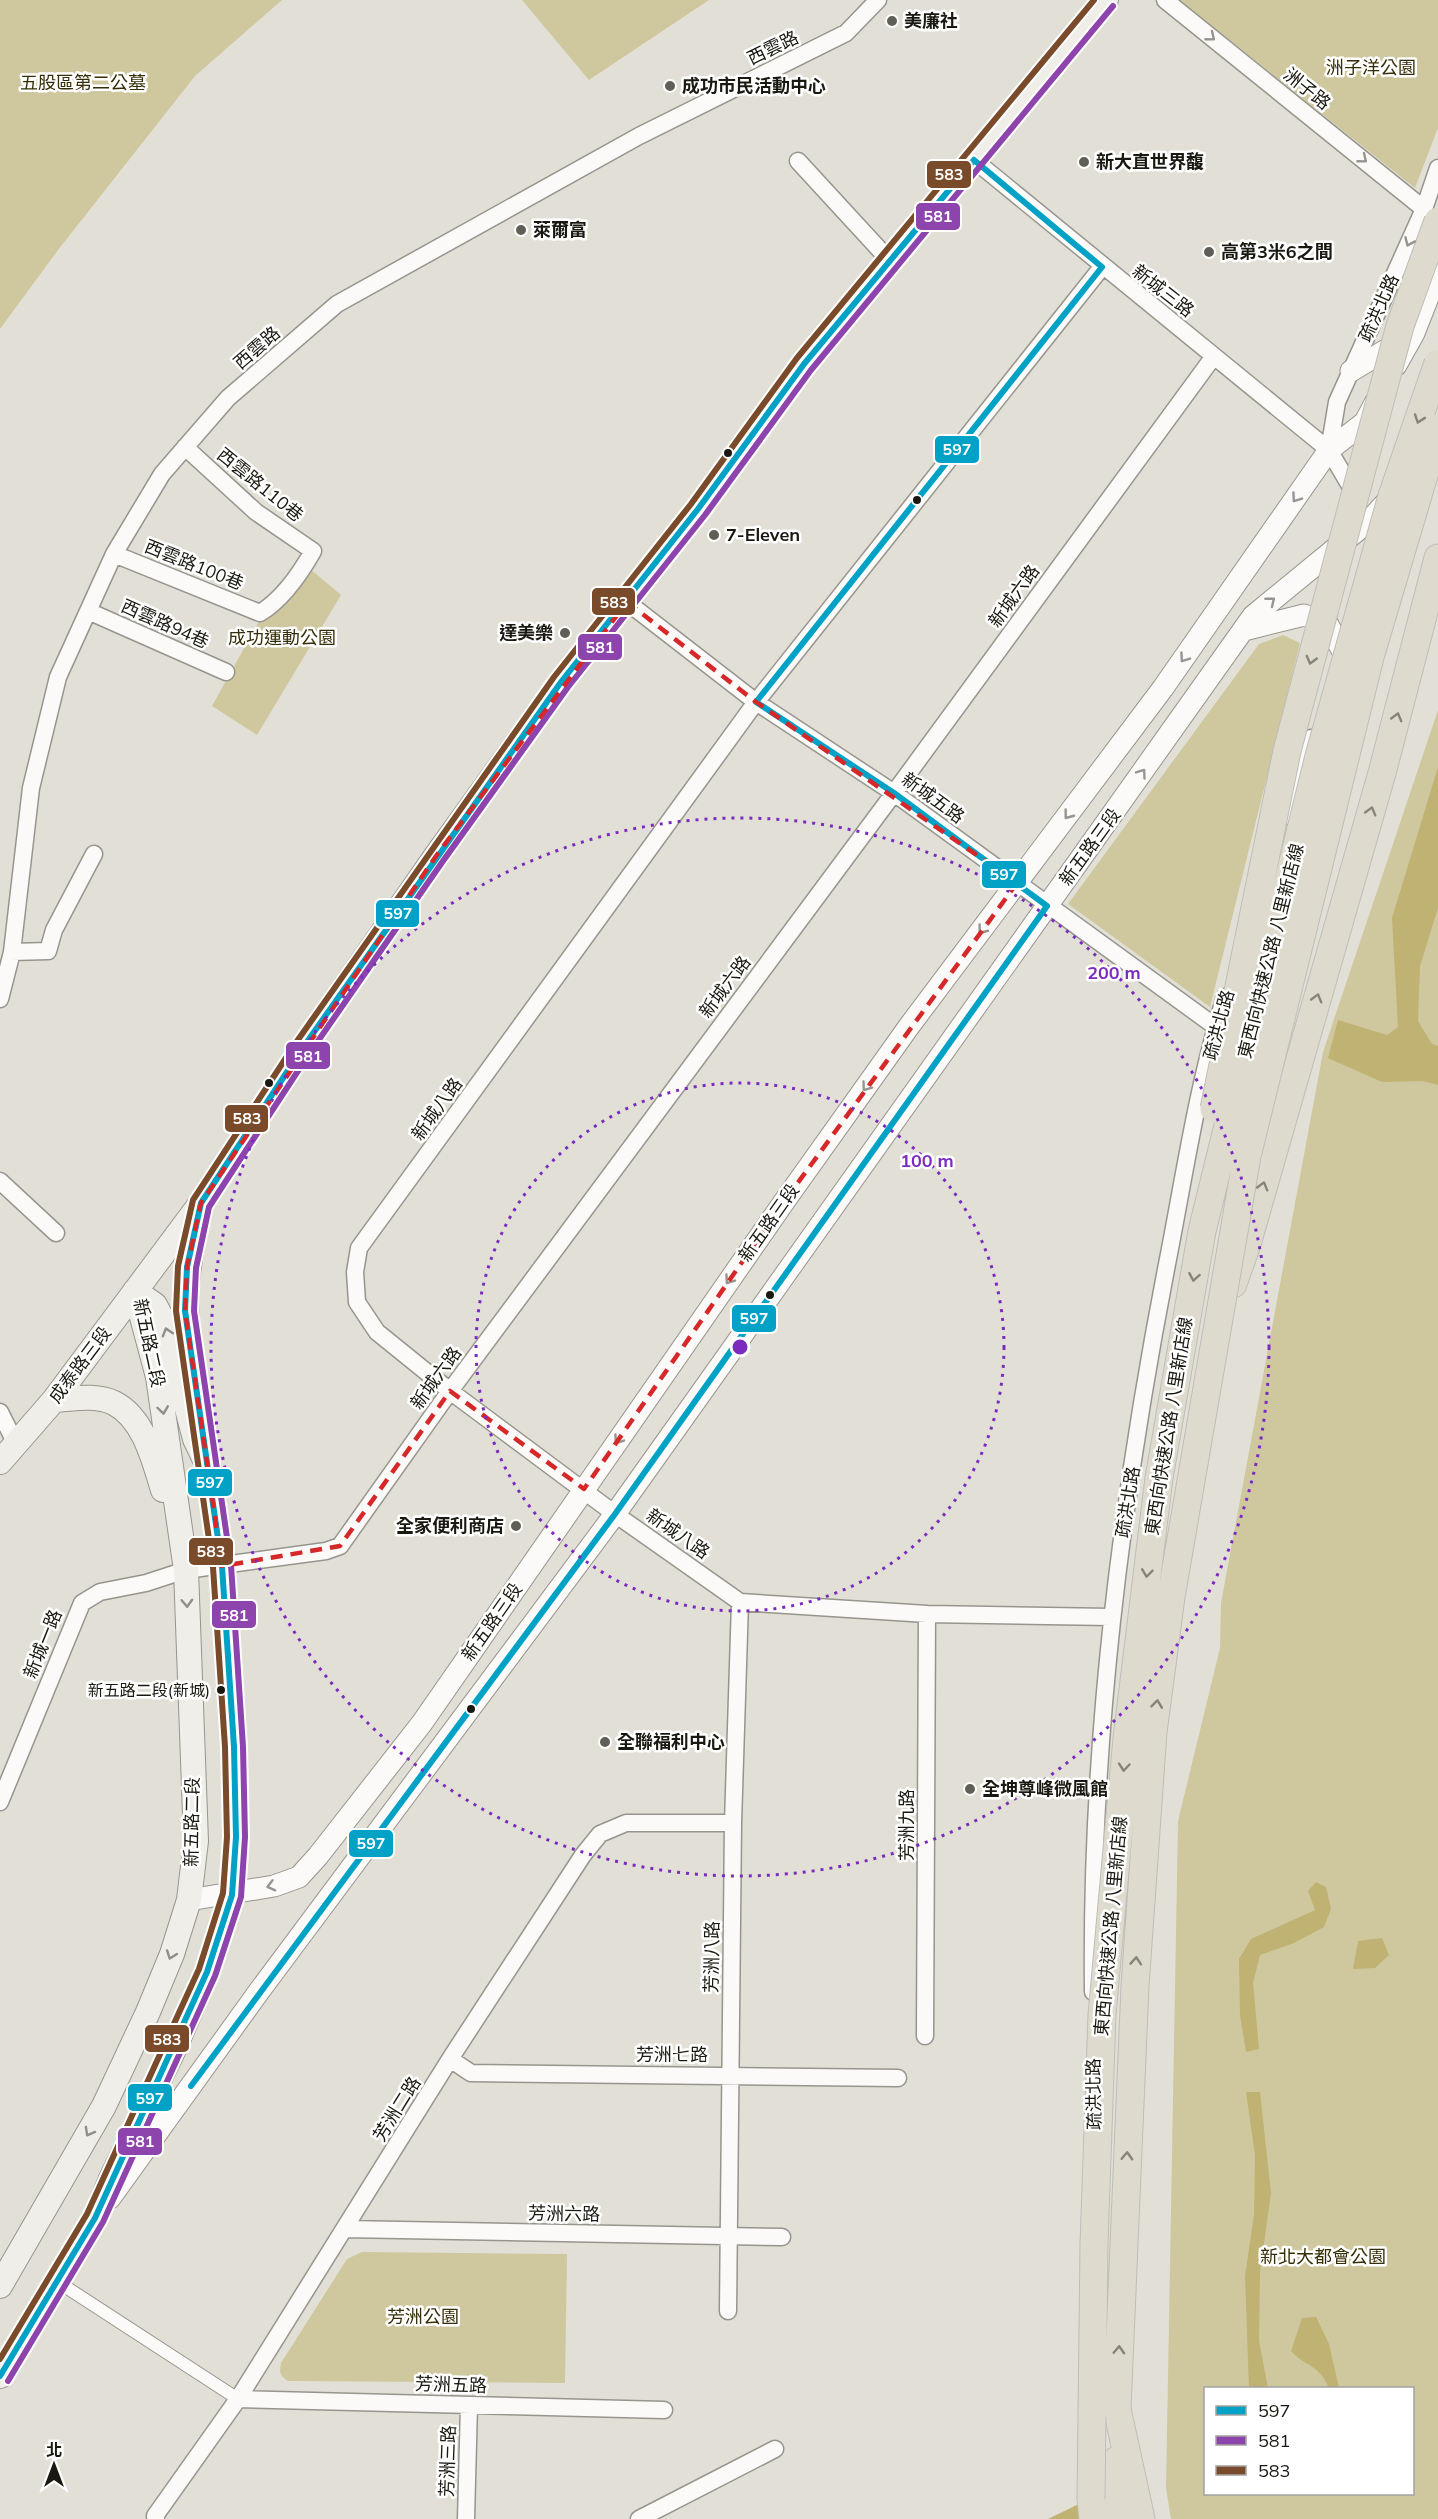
<svg xmlns="http://www.w3.org/2000/svg" width="1438" height="2519" viewBox="0 0 1438 2519" font-family="Mulish,'Noto Sans TC',sans-serif">
  <style>
    .green { fill: #cfc79e; fill-rule: evenodd }
    .water { fill: #c0b272 }
    .lines { fill: none; stroke-linecap: round; stroke-linejoin: round }
    .pedestrian-casing { stroke: #96958d; stroke-width: 14 }
    .minor-casing { stroke: #96958d; stroke-width: 19 }
    .tertiary-casing { stroke: #96958d; stroke-width: 23 }
    .secondary-casing { stroke: #96958d; stroke-width: 26 }
    .trunk-casing { stroke: #bebdb8; stroke-width: 29 }
    .pedestrian { stroke: #fbfaf9; stroke-width: 12 }
    .minor { stroke: #fbfaf9; stroke-width: 16 }
    .tertiary { stroke: #fbfaf9; stroke-width: 21 }
    .secondary { stroke: #f0eee9; stroke-width: 24 }
    .trunk { stroke: #dedbce; stroke-width: 27 }
    .trunk-bridge-casing { stroke: #bebdb8; stroke-width: 29; stroke-linecap: butt }
    .trunk-bridge { stroke: #dedbce; stroke-width: 27 }
    .bus-1-casing { stroke: #fff; stroke-width: 10 }
    .bus-2-casing { stroke: #fff; stroke-width: 10 }
    .bus-3-casing { stroke: #fff; stroke-width: 10 }
    .bus-1 { stroke: #01a2c5; stroke-width: 6 }
    .bus-2 { stroke: #8e44ad; stroke-width: 6 }
    .bus-3 { stroke: #7a4b2a; stroke-width: 6 }
    .oneway { stroke: #969591 }
    .oneway2 { stroke: #868479 }
    .oneway3 { stroke: #908e88 }
    .marked { fill: none; stroke: #d62828; stroke-width: 4.5; stroke-dasharray: 12 8; stroke-linejoin: round }
    .ring { fill: none; stroke: #7b2cbf; stroke-width: 3; stroke-dasharray: 3 6 }
    .poi-dot { fill: #605f56; stroke: #fff; stroke-width: 2 }
    .bus-dot { fill: #1a1911; stroke: #fff; stroke-width: 2 }
    .labels { text-anchor: middle; stroke-width: 5; stroke-linejoin: round; paint-order: stroke }
    .bus-label { font-size: 16px; fill: #1a1911; stroke: #fff; text-anchor: end }
    .poi-label { font-size: 18px; font-weight: bold; fill: #1a1911; stroke: #fff; text-anchor: start }
    .street-label { font-size: 18px; fill: #1a1911; stroke: #fff }
    .park-label { font-size: 18px; fill: #362e07; stroke: #fff }
    .centre { fill: #7b2cbf; stroke: #fff; stroke-width: 3 }
    .ring-label { font-size: 18px; text-anchor: middle; font-weight: bold; fill: #7b2cbf; stroke: #fff; stroke-width: 5; stroke-linejoin: round; paint-order: stroke }
    .line-badge { stroke: #fff; stroke-width: 2 }
    .badge-label { font-size: 16px; text-anchor: middle; font-weight: bold; fill: #fff }
  </style>
  <rect width="100%" height="100%" fill="#e2e0d6"/>
  <path class="green" d="M0,0H282L195,76L58,250L0,329Z
    M522,0H709L589,80Z
    M1179,0H1438V128L1415,188Z
    M309,568L341,595L257,735L212,706L262,616Z
    M1283,635L1300,643L1210,1007L1068,904L1259,644Z
    M1438,710V2519H1171L1166,2488L1178,1821L1220,1648L1221,1603L1323,1052ZM1206,2388H1412V2494H1206Z
    M362,2252L567,2254L565,2383L288,2381C280,2376 279,2372 281,2363L347,2259Z"/>
  <path class="water" d="M1438,767V908L1420,966L1418,1021L1432,1044L1438,1046V1085L1423,1081L1382,1082L1328,1058L1338,1020L1387,1035L1398,1027L1392,918Z
    M1316,1882L1326,1887L1331,1909L1324,1927L1294,1943L1260,1955L1253,1983L1259,2049L1246,2052L1240,2015L1239,1959L1251,1939L1315,1910L1308,1891Z
    M1382,1938L1389,1955L1375,1968L1353,1969L1358,1941Z
    M1246,2092H1260L1271,2193L1260,2272L1259,2341L1268,2388H1249L1245,2276L1254,2215L1255,2155Z
    M1316,2317L1329,2344L1339,2388H1327L1328,2386C1317,2363 1307,2368 1291,2351L1302,2318Z
    M1087,2500L1099,2519H1048Z"/>
  <g class="lines">
    <g class="pedestrian-casing">
      <path id="pedestrian" d="M58,2282L238,2399"/>
    </g>
    <g class="minor-casing">
      <path id="minor" d="M1165,0L1424,209
        M974,160L1329,450
        M798,161L890,261
        M1102,267L756,702L359,1248L355,1272L357,1302L377,1332L450,1391L615,1514L740,1602L927,1614L1111,1617
        M1356,496L1329,450L1337,402L1424,209L1438,168
        M114,554L260,613C283,599 300,574 313,551L256,512L185,447
        M627,602L756,702L894,793L1216,1027
        M88,611L226,672
        M1285,816L1311,738
        M12,952L48,951L54,930L94,854
        M0,999L12,952L31,788L58,677L114,554L162,474L228,398L337,304L639,136L846,33L878,0
        M0,1181L56,1233
        M0,1412L16,1444
        M0,1802L82,1603L100,1592L146,1583L186,1570L326,1551L340,1546L450,1391L894,793L1214,356
        M1093,1992C1090,1745 1121,1500 1168,1259C1185,1172 1198,1082 1225,997
        M925,2036L927,1614
        M450,2059L471,2073L898,2078
        M345,2229L782,2237
        M728,2311L733,1823L740,1602
        M238,2399L664,2410
        M156,2519L155,2516L238,2399L450,2059L583,1855L600,1834L626,1823H733
        M466,2519L469,2405
        M639,2519L775,2449"/>
    </g>
    <g class="tertiary-casing">
      <path id="tertiary" d="M1396,365L1414,333L1438,272
        M1351,371L1401,341
        M1244,630L1304,615L1327,623L1342,650
        M189,1900L274,1886L299,1877L318,1856L422,1723L786,1199L910,1025L1163,688L1329,450L1365,422L1375,403
        M110,2198L260,1990L615,1514L1253,616L1370,520L1391,497"/>
    </g>
    <g class="secondary-casing">
      <path id="secondary" d="M192,1371C182,1309 185,1273 199,1213
        M54,1400C73,1399 96,1394 114,1403C144,1418 154,1461 163,1490
        M0,1462L54,1400L201,1203L302,1049L436,856L561,682L698,509L804,364L1106,0
        M0,2286L104,2106L148,2012L172,1954L189,1900L196,1841L186,1570L158,1377L135,1291
        M0,2376L95,2218L111,2179L176,2045L207,1972L232,1895L236,1837L234,1747L222,1566L209,1468L195,1439L164,1322L155,1305L135,1291"/>
    </g>
    <g class="trunk-casing">
      <path id="trunk" d="M1233,1284L1247,1244L1382,773L1438,558
        M1117,2409L1141,2519
        M1117,2460L1118,2519
        M1091,2499L1093,2519"/>
    </g>
    <use href="#pedestrian" class="pedestrian"/>
    <use href="#minor" class="minor"/>
    <use href="#tertiary" class="tertiary"/>
    <use href="#secondary" class="secondary"/>
    <use href="#trunk" class="trunk"/>
    <g class="trunk-bridge-casing">
      <path id="trunk-bridge" d="M1214,1109L1287,751L1400,326L1438,221
        M1117,2409L1135,1986L1153,1732L1171,1597L1247,1156L1370,657L1438,428
        M1091,2499L1094,2244L1102,2015L1127,1738L1159,1478L1202,1231L1319,756L1392,496L1438,363"/>
    </g>
    <use href="#trunk-bridge" class="trunk-bridge"/>
    <g class="bus-1-casing">
      <path id="bus-1" d="M974,160L1102,267
        M756,702L1102,267
        M191,2086L615,1514L1047,906L894,793L756,702
        M0,2376L95,2218L207,1972L232,1895L236,1837L234,1747L222,1566L185,1311L187,1267L201,1203L302,1049L561,682L698,509L804,364L974,160"/>
    </g>
    <g class="bus-2-casing">
      <path id="bus-2" d="M8,2381L103,2222L215,1976L241,1897L245,1837L243,1747L231,1565L194,1311L196,1268L209,1207L309,1054L443,861L568,687L705,515L811,370L1113,6"/>
    </g>
    <g class="bus-3-casing">
      <path id="bus-3" d="M0,2359L87,2214L199,1969L223,1893L227,1837L225,1747L213,1567L176,1311L178,1266L193,1200L295,1044L554,677L691,504L797,358L1094,0"/>
    </g>
    <use href="#bus-1" class="bus-1"/>
    <use href="#bus-2" class="bus-2"/>
    <use href="#bus-3" class="bus-3"/>
  </g>
  <defs><path id="oneway-chevron" d="M-2-3.5L2.5 0L-2 3.5" fill="none" stroke-width="1.6" stroke-linecap="round" stroke-linejoin="round" transform="scale(1.5)"/></defs>
  <g class="oneway">
    <use href="#oneway-chevron" transform="translate(1211 37) rotate(39)"/>
    <use href="#oneway-chevron" transform="translate(1363 159) rotate(39)"/>
    <use href="#oneway-chevron" transform="translate(1409 242) rotate(114)"/>
    <use href="#oneway-chevron" transform="translate(1296 498) rotate(125)"/>
    <use href="#oneway-chevron" transform="translate(1271 601) rotate(-39)"/>
    <use href="#oneway-chevron" transform="translate(1184 658) rotate(125)"/>
    <use href="#oneway-chevron" transform="translate(1142 773) rotate(-54)"/>
    <use href="#oneway-chevron" transform="translate(1068 815) rotate(127)"/>
    <use href="#oneway-chevron" transform="translate(982 930) rotate(127)"/>
    <use href="#oneway-chevron" transform="translate(866 1087) rotate(126)"/>
    <use href="#oneway-chevron" transform="translate(729 1280) rotate(125)"/>
    <use href="#oneway-chevron" transform="translate(618 1440) rotate(125)"/>
    <use href="#oneway-chevron" transform="translate(271 1886) rotate(165)"/>
  </g>
  <g class="oneway2">
    <use href="#oneway-chevron" transform="translate(1419 419) rotate(109)"/>
    <use href="#oneway-chevron" transform="translate(1311 660) rotate(105)"/>
    <use href="#oneway-chevron" transform="translate(1397 717) rotate(-75)"/>
    <use href="#oneway-chevron" transform="translate(1371 811) rotate(-74)"/>
    <use href="#oneway-chevron" transform="translate(1317 998) rotate(-74)"/>
    <use href="#oneway-chevron" transform="translate(1263 1186) rotate(-74)"/>
    <use href="#oneway-chevron" transform="translate(1194 1277) rotate(100)"/>
    <use href="#oneway-chevron" transform="translate(1147 1573) rotate(97)"/>
    <use href="#oneway-chevron" transform="translate(1157 1704) rotate(-83)"/>
    <use href="#oneway-chevron" transform="translate(1124 1767) rotate(95)"/>
    <use href="#oneway-chevron" transform="translate(1136 1961) rotate(-86)"/>
    <use href="#oneway-chevron" transform="translate(1127 2156) rotate(-88)"/>
    <use href="#oneway-chevron" transform="translate(1119 2350) rotate(-88)"/>
  </g>
  <g class="oneway3">
    <use href="#oneway-chevron" transform="translate(167 1332) rotate(-107)"/>
    <use href="#oneway-chevron" transform="translate(163 1410) rotate(82)"/>
    <use href="#oneway-chevron" transform="translate(187 1603) rotate(88)"/>
    <use href="#oneway-chevron" transform="translate(171 1955) rotate(110)"/>
    <use href="#oneway-chevron" transform="translate(89 2132) rotate(119)"/>
  </g>
  <path class="marked" d="M627,602L756,702L1017,883L786,1199L584,1489L450,1391L340,1546L222,1566L185,1311L187,1267L201,1203L436,856Z"/>
  <g class="ring">
    <circle cx="740" cy="1347" r="264"/>
    <circle cx="740" cy="1347" r="529"/>
  </g>
  <g class="poi-dot">
    <circle cx="892" cy="21" r="6"/>
    <circle cx="670" cy="86" r="6"/>
    <circle cx="1084" cy="162" r="6"/>
    <circle cx="521" cy="230" r="6"/>
    <circle cx="1209" cy="252" r="6"/>
    <circle cx="714" cy="535" r="6"/>
    <circle cx="565" cy="633" r="6"/>
    <circle cx="516" cy="1526" r="6"/>
    <circle cx="605" cy="1742" r="6"/>
    <circle cx="970" cy="1789" r="6"/>
  </g>
  <g class="bus-dot">
    <circle cx="728" cy="453" r="5"/>
    <circle cx="917" cy="500" r="5"/>
    <circle cx="269" cy="1083" r="5"/>
    <circle cx="770" cy="1295" r="5"/>
    <circle cx="221" cy="1690" r="5"/>
    <circle cx="471" cy="1709" r="5"/>
  </g>
  <g class="labels">
    <g class="bus-label">
      <text x="210" y="1696">新五路二段(新城)</text>
    </g>
    <g class="poi-label">
      <text x="904" y="27">美廉社</text>
      <text x="682" y="92">成功市民活動中心</text>
      <text x="1096" y="168">新大直世界馥</text>
      <text x="533" y="236">萊爾富</text>
      <text x="1221" y="258">高第3米6之間</text>
      <text x="726" y="541">7-Eleven</text>
      <text x="553" y="639" text-anchor="end">達美樂</text>
      <text x="504" y="1532" text-anchor="end">全家便利商店</text>
      <text x="617" y="1748">全聯福利中心</text>
      <text x="982" y="1795">全坤尊峰微風館</text>
    </g>
    <g class="street-label">
      <text transform="translate(773 48) rotate(-26)" y="6">西雲路</text>
      <text transform="translate(1307 89) rotate(39)" y="6">洲子路</text>
      <text transform="translate(1163 291) rotate(38)" y="6">新城三路</text>
      <text transform="translate(1379 308) rotate(-66)" y="6">疏洪北路</text>
      <text transform="translate(257 348) rotate(-41)" y="6">西雲路</text>
      <text transform="translate(260 485) rotate(39)" y="6">西雲路110巷</text>
      <text transform="translate(194 565) rotate(22)" y="6">西雲路100巷</text>
      <text transform="translate(1014 596) rotate(-54)" y="6">新城六路</text>
      <text transform="translate(165 624) rotate(24)" y="6">西雲路94巷</text>
      <text transform="translate(933 798) rotate(36)" y="6">新城五路</text>
      <text transform="translate(1090 847) rotate(-54)" y="6">新五路三段</text>
      <text transform="translate(1271 951) rotate(-76)" y="6">東西向快速公路 八里新店線</text>
      <text transform="translate(725 987) rotate(-53)" y="6">新城六路</text>
      <text transform="translate(1219 1025) rotate(-75)" y="6">疏洪北路</text>
      <text transform="translate(437 1109) rotate(-54)" y="6">新城八路</text>
      <text transform="translate(769 1223) rotate(-55)" y="6">新五路三段</text>
      <text transform="translate(149 1343) rotate(78)" y="6">新五路二段</text>
      <text transform="translate(80 1365) rotate(-53)" y="6">成泰路三段</text>
      <text transform="translate(436 1378) rotate(-54)" y="6">新城六路</text>
      <text transform="translate(1169 1426) rotate(-81)" y="6">東西向快速公路 八里新店線</text>
      <text transform="translate(1128 1502) rotate(-81)" y="6">疏洪北路</text>
      <text transform="translate(678 1534) rotate(35)" y="6">新城八路</text>
      <text transform="translate(492 1622) rotate(-55)" y="6">新五路三段</text>
      <text transform="translate(43 1644) rotate(-68)" y="6">新城一路</text>
      <text transform="translate(192 1822) rotate(-89)" y="6">新五路二段</text>
      <text transform="translate(907 1825) rotate(-90)" y="6">芳洲九路</text>
      <text transform="translate(1111 1926) rotate(-85)" y="6">東西向快速公路 八里新店線</text>
      <text transform="translate(712 1957) rotate(-89)" y="6">芳洲八路</text>
      <text x="672" y="2061">芳洲七路</text>
      <text transform="translate(1094 2094) rotate(-91)" y="6">疏洪北路</text>
      <text transform="translate(397 2109) rotate(-58)" y="6">芳洲二路</text>
      <text transform="translate(564 2214) rotate(1)" y="6">芳洲六路</text>
      <text transform="translate(451 2385) rotate(2)" y="6">芳洲五路</text>
      <text transform="translate(448 2461) rotate(-88)" y="6">芳洲三路</text>
    </g>
    <g class="park-label">
      <text x="1371" y="74">洲子洋公園</text>
      <text x="83" y="89">五股區第二公墓</text>
      <text x="282" y="644">成功運動公園</text>
      <text x="1323" y="2263">新北大都會公園</text>
      <text x="423" y="2323">芳洲公園</text>
    </g>
  </g>
  <circle cx="740" cy="1347" r="9" class="centre"/>
  <g class="ring-label">
    <text x="1114" y="979">200 m</text>
    <text x="927" y="1167">100 m</text>
  </g>
  <g class="line-badge">
    <rect x="926" y="160" width="46" height="29" rx="6" fill="#7a4b2a"/>
    <rect x="915" y="202" width="46" height="29" rx="6" fill="#8e44ad"/>
    <rect x="934" y="435" width="46" height="29" rx="6" fill="#01a2c5"/>
    <rect x="591" y="587" width="45" height="29" rx="6" fill="#7a4b2a"/>
    <rect x="577" y="633" width="46" height="28" rx="6" fill="#8e44ad"/>
    <rect x="981" y="860" width="46" height="29" rx="6" fill="#01a2c5"/>
    <rect x="375" y="899" width="45" height="29" rx="6" fill="#01a2c5"/>
    <rect x="285" y="1041" width="46" height="29" rx="6" fill="#8e44ad"/>
    <rect x="224" y="1104" width="45" height="29" rx="6" fill="#7a4b2a"/>
    <rect x="731" y="1304" width="46" height="29" rx="6" fill="#01a2c5"/>
    <rect x="187" y="1468" width="46" height="29" rx="6" fill="#01a2c5"/>
    <rect x="188" y="1537" width="46" height="29" rx="6" fill="#7a4b2a"/>
    <rect x="211" y="1600" width="46" height="29" rx="6" fill="#8e44ad"/>
    <rect x="348" y="1829" width="46" height="29" rx="6" fill="#01a2c5"/>
    <rect x="144" y="2024" width="46" height="29" rx="6" fill="#7a4b2a"/>
    <rect x="127" y="2083" width="46" height="29" rx="6" fill="#01a2c5"/>
    <rect x="117" y="2127" width="46" height="29" rx="6" fill="#8e44ad"/>
  </g>
  <g class="badge-label">
    <text x="949" y="180">583</text>
    <text x="938" y="222">581</text>
    <text x="957" y="455">597</text>
    <text x="614" y="608">583</text>
    <text x="600" y="653">581</text>
    <text x="1004" y="880">597</text>
    <text x="398" y="919">597</text>
    <text x="308" y="1062">581</text>
    <text x="247" y="1124">583</text>
    <text x="754" y="1324">597</text>
    <text x="210" y="1488">597</text>
    <text x="211" y="1557">583</text>
    <text x="234" y="1621">581</text>
    <text x="371" y="1849">597</text>
    <text x="167" y="2045">583</text>
    <text x="150" y="2104">597</text>
    <text x="140" y="2147">581</text>
  </g>
  <rect x="1204" y="2387" width="210" height="108" fill="#ffffff" stroke="#a3a3a0" stroke-width="1.5"/>
  <rect x="1216" y="2406" width="30" height="9" fill="#01a2c5" stroke="#a3a3a0" stroke-width="1.5"/>
  <text x="1258" y="2417" font-size="18" fill="#1a1911">597</text>
  <rect x="1216" y="2436" width="30" height="9" fill="#8e44ad" stroke="#a3a3a0" stroke-width="1.5"/>
  <text x="1258" y="2447" font-size="18" fill="#1a1911">581</text>
  <rect x="1216" y="2466" width="30" height="9" fill="#7a4b2a" stroke="#a3a3a0" stroke-width="1.5"/>
  <text x="1258" y="2477" font-size="18" fill="#1a1911">583</text>
  <g transform="translate(54 2465)" stroke="#ffffff" stroke-width="4.5" paint-order="stroke">
  <path d="M0-4.5L10 22L0 15L-10 22Z" fill="#1a1911"/>
  <text y="-9" font-size="16" font-weight="bold" text-anchor="middle" fill="#1a1911">北</text>
  </g>
</svg>
